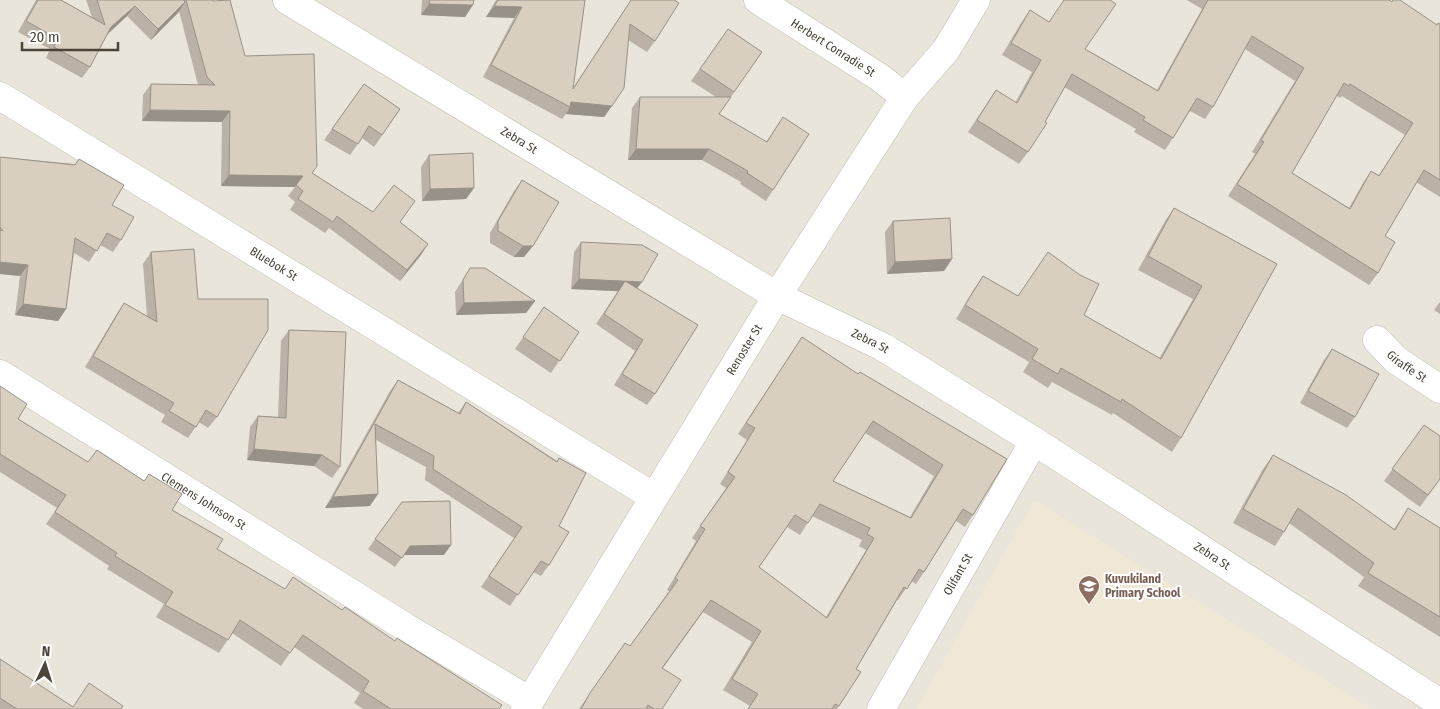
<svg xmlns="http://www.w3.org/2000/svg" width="1440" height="709" viewBox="0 0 1440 709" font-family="'Fira Sans Condensed',sans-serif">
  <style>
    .residential { fill: #eae5da }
    .education { fill: #efe8d6 }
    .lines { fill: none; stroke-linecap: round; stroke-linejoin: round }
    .street-casing { stroke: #c2bbae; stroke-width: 29 }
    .street { stroke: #fff; stroke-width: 28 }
    .wall { fill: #bab2a6; fill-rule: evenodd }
    .shaded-wall { fill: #979187 }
    .building { fill: #d8cfc1; stroke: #979187; fill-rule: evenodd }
    .labels { text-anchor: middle; stroke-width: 4; stroke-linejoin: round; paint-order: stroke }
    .street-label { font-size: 12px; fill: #4b4439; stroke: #fff }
    .education-label { font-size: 12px; font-weight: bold; fill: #785e54; stroke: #fff; text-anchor: start }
  </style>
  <rect width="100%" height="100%" fill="#f6f3ec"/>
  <path class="residential" d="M0,0H1440V709H0Z"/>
  <path class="education" d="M1034,500L1372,709H916Z"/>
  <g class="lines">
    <g class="street-casing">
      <g id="street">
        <path id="s1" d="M287,0L777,296L883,347L1034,441L1440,703"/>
        <path id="s2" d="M758,0L879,77L905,97"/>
        <path id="s3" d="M0,96L654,497"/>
        <path id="s4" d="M1377,340L1396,360L1440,389"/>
        <path id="s5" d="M0,374L407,628L530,701"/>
        <path id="s6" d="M525,709L777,296L905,97L946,50L976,0"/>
        <path id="s7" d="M881,709L1034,441"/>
      </g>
    </g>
    <use href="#street" class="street"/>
  </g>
  <path class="wall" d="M36,0H61L92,17L86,0H212L312,173L373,212L400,222L428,244L400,281L329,228L325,233L290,210L295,202L288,196L295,187L221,186L222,122L142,121L143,95L151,84L198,85L179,11L151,40L127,16L107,35L90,67L82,78L46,58L50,49L18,32Z
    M422,0H474L465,17L421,15Z
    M496,0H585L573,88L631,0H674L655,41L647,52L628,40L612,106L604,117L566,114L562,119L483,77L514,18L486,17Z
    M1187,0H1389L1437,25L1440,24V197L1416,182L1385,236L1378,273L1369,285L1228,196L1255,154L1252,152L1295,81L1245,49L1213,107L1205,119L1190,111L1173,138L1165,150L1134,132L1136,129L1064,87L1028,152L1019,164L968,132L996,90L1015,103L1032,72L1002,55L1021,23L1030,10L1085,49L1157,90L1202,9ZM1336,95L1340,98L1342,96L1405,135L1379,175L1371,171L1363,183L1349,208L1292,173Z
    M728,29L762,52L719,114L766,142L783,117L773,190L766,201L740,184L741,182L702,160H628L632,108L640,97H716L691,81Z
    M364,84L400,109L374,147L362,138L350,155L324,140Z
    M429,155L474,188L466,199L422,201L421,167Z
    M0,157L75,164L79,159L112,205L121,240L113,252L100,245L89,262L74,253L66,309L58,321L15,315L20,276L0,274Z
    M522,180L524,257H514L490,243V233L514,191Z
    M1174,208L1277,264L1181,438L1172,452L1113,413L1112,415L1052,382L1048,388L1023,372L1029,362L956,319L974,289L983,276L1018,296L1084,315L1159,359L1193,299L1138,270L1165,221Z
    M893,221L952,259L944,271L887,274L885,232Z
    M581,242L642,282L637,288L655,394L647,405L614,385L635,351L596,324L618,291L571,289L574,252Z
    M151,252L198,299L217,417L208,428L199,422L188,438L161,422L165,415L85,367L116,315L124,303L147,316L143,264Z
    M470,268L535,301L526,313L456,315L455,292Z
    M1440,302V314L1434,310Z
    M544,307L579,332L551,373L515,349Z
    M289,330L340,467L332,478L314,466L247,460L250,427L258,416L278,417L281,341Z
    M802,337L858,374L1007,459L973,515L965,527L956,521L924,572L916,584L911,581L898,600H897L856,669L861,672L837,709H748L750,706L723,690L752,642L703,612L663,668L662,709H579L625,643L630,646L669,591L667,590L696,541L692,538L726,488L720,484L747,440L738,434ZM865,433L934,476L910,517L833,481ZM812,516L862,540L859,546L866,550L826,617L759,567L787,527L800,535Z
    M1332,349L1355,417L1347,428L1300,403L1324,360Z
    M398,380L458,413L466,402L557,461L559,458V526L549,565L541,576L533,572L510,606L481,587L514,538L425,480L426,467L376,440L370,506L325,508L390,391Z
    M0,386L18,419L88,462L172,510L217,549L285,589L342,610L395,641L499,709H363L354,703L360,693L294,647L281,666L232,633L219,653L156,617L164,604L107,569L109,566L46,524L57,508L0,472Z
    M1424,425L1440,479L1420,507L1384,481Z
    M1273,455L1394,529L1408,508L1440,528V637L1358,586L1364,577L1289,523L1284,532L1275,546L1233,523L1263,469Z
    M402,502L444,555H403L395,567L368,549Z
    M0,659L73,707L121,709H0Z"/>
  <path class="shaded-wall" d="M185,2L178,13L151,40L158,29Z
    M429,4L473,5L465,17L421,15Z
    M135,6L127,16L103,38L111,27Z
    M494,6L522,7L514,18L486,17Z
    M571,102L612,106L604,117L566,114L570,107Z
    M150,110L230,111L222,122L142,121Z
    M636,149H709L702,160H628Z
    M229,175L303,176L295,187L221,186Z
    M474,188L466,199L422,201L430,189Z
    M428,244L421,255L400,281L407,270Z
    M523,246H533L524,257H514Z
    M952,259L944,271L887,274L895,262Z
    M0,262L28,265L20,276L0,274Z
    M579,279L642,282L634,292L571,289Z
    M535,301L526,313L456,315L464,303Z
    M23,304L66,309L58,321L15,315Z
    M254,449L322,455L314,466L247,460Z
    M378,494L370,506L325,508L333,497Z
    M451,545L444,555H403L395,567L410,546Z"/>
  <path class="building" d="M38,0H61L105,25L97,0H184L185,2L158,29L135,6L111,27L90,67L54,47L58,39L26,21Z
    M186,0H212L213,1L230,0L245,56L314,54L317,166L312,173L373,212L394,185L415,201L400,222L428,244L407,270L337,216L333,222L298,199L303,191L296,185L303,176L229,175L230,111L150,110L151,84L215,85L207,77Z
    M430,0H474L473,5L429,4Z
    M498,0H585L573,89L631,0H674L679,3L655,41L630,24L624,88L612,106L571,102L570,107L491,65L522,7L494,6Z
    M1064,0H1110L1116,4L1085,49L1158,91L1208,0H1389L1392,2L1393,0H1400L1437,25L1438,23L1440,24V180L1424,170L1385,236L1395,242L1378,273L1237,184L1264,142L1261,140L1304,68L1252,36L1213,107L1197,98L1173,138L1143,120L1145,117L1072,74L1045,122L1047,123L1028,152L977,120L996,90L1017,103L1041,60L1011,43L1030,10L1049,22ZM1344,83L1349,86L1350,84L1413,123L1379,176L1371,171L1350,209L1292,173Z
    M728,29L762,52L734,92L700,69Z
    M364,84L400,109L382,135L369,126L358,144L332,129Z
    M640,97H731L719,114L767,142L783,117L809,134L773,190L747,173L748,171L709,149H636Z
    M473,153L474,188L430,189L429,155Z
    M0,157L75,165L79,159L124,185L112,205L134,217L121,240L107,233L97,251L75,238L66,309L23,304L28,265L0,262V230L3,231L0,227Z
    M522,180L559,202L533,246H523L498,231V221Z
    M1174,208L1277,264L1181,438L1122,399L1121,402L1061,368L1058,374L1032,359L1038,349L965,305L983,276L1018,296L1048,252L1080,275L1099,284L1084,315L1161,359L1202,286L1148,256Z
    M950,218L952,259L895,262L893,221Z
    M581,242L642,245L658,254L642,282L579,279Z
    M194,249L198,299H268V330L217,417L206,410L196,427L169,411L174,403L93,356L124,303L157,322L151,252Z
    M470,268H485L535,301L464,303L463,280Z
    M625,281L698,325L655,394L622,374L643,340L604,314Z
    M544,307L579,332L560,361L523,337Z
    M289,330L346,332L340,467L322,455L254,449L258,416L286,418Z
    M802,337L858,374L860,372L1007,459L973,515L963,509L924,572L919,569L907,589L904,587L856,669L861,672L839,706L835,704L832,709H748L758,694L732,679L761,631L711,600L662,668L681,680L662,709H654L648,705L646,709H581L590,693L625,643L630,646L678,580L675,578L705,529L700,526L735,477L728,472L755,428L746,423ZM873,421L943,465L911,518L833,481ZM820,504L870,528L867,534L874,538L827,618L759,567L795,515L808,523Z
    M1332,349L1379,374L1355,417L1308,391Z
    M398,380L460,414L466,402L557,462L559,458L586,473L559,526L569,532L549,565L541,561L518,595L489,576L522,527L433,469L434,456L375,424L378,494L333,497Z
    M0,386L27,404L18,419L88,462L97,450L144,481L149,474L182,494L172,510L223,539L217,549L285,589L293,577L342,610L345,607L395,641L397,638L502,705L499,709H391L363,691L369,681L303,635L290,653L240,620L228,640L165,605L173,592L115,556L117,553L55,512L66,495L0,454Z
    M1424,425L1440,436V479L1428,495L1392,469Z
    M1273,455L1346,495L1395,530L1408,508L1440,528V617L1368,573L1374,563L1298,508L1284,532L1243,509Z
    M450,501L451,545L410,546L402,558L375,539L402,502Z
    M0,659L73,707L89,683L123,706L121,709H17L0,698Z"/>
  <defs>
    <g id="school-pin" transform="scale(1.125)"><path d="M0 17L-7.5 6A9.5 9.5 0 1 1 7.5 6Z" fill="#8d6e63" stroke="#fff"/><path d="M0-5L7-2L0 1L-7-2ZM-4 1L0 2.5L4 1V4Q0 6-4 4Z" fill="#fff"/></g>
  </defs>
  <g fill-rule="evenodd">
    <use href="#school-pin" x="1089" y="586"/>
  </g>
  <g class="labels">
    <g class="street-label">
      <text dy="4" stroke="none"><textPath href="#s2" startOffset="89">Herbert Conradie St</textPath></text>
      <text dy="4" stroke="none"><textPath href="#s1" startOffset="271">Zebra St</textPath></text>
      <text dy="4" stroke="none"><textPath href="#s3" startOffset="321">Bluebok St</textPath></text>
      <text dy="4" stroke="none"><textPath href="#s1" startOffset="676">Zebra St</textPath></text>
      <text dy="4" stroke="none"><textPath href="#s6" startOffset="421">Renoster St</textPath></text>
      <text dy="4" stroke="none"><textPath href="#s4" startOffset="40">Giraffe St</textPath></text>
      <text dy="4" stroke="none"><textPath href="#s5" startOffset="240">Clemens Johnson St</textPath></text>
      <text dy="4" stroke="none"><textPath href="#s1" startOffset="1080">Zebra St</textPath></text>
      <text dy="4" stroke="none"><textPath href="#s7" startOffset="155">Olifant St</textPath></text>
    </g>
    <g class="education-label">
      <text x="1105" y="583">Kuvukiland<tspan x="1105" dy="14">Primary School</tspan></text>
    </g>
  </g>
  <g transform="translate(45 664) rotate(4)" stroke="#ffffff" stroke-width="4" paint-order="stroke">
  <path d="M0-4L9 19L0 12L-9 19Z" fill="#4b4439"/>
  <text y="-8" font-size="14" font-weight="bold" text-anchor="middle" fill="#4b4439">N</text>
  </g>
  <path d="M22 42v8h96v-8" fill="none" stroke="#4b4439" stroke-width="2.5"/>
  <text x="30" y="42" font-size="15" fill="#4b4439" stroke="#ffffff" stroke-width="4" paint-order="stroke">20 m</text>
</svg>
